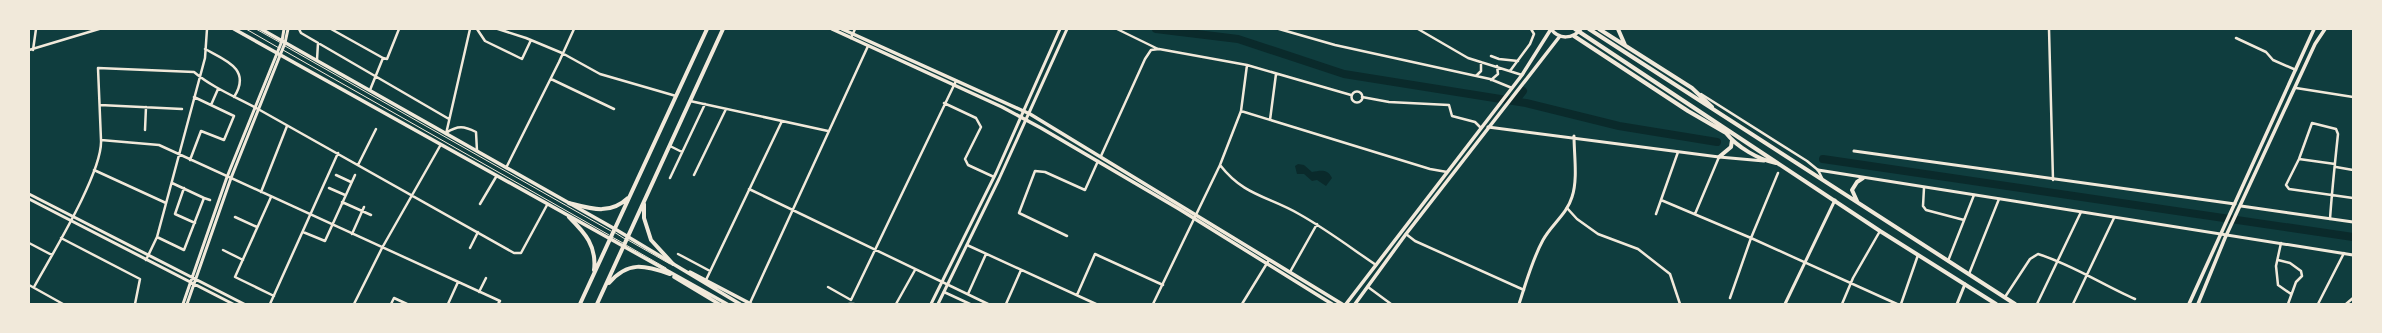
<svg xmlns="http://www.w3.org/2000/svg" width="2382" height="333" viewBox="0 0 2382 333" font-family="'Varela Round',sans-serif">
  <style>
    .water { fill: #0a2a2b }
    .lines { fill: none; stroke-linecap: round; stroke-linejoin: round }
    .river { stroke: #0a2a2b; stroke-width: 8 }
    .service { stroke: #f1e9da; stroke-width: 1 }
    .minor { stroke: #f1e9da; stroke-width: 2.5 }
    .tertiary { stroke: #f1e9da; stroke-width: 3 }
    .secondary { stroke: #f1e9da; stroke-width: 3.5 }
    .primary { stroke: #f1e9da; stroke-width: 4 }
    .trunk { stroke: #f1e9da; stroke-width: 4 }
  </style>
  <rect width="100%" height="100%" fill="#0f3d3e"/>
  <path class="water" d="M1298,164L1304,165L1312,172C1321,170 1328,169 1332,178L1326,186L1317,180L1312,181L1304,174H1297L1295,166Z"/>
  <g class="lines">
    <path class="river" d="M1156,29L1238,39L1344,74L1526,103L1619,126L1717,142
      M1515,101L1523,91
      M1823,159L2353,237"/>
    <path class="service" d="M246,29L279,48
      M256,29L281,43
      M285,46L611,231
      M283,50L609,235
      M614,232L625,239
      M612,237L623,243
      M628,240L670,264
      M626,245L666,268"/>
    <path class="minor" d="M299,29L301,33L449,119
      M331,29L383,58
      M477,29L485,41L522,59L531,40
      M498,29L526,38L562,53L600,74L676,96
      M1117,29L1158,49
      M1279,29L1335,45L1490,79L1512,88
      M1418,29L1468,58L1522,75
      M2049,29L2053,180
      M851,38L855,29
      M2236,38L2266,52L2273,60L2296,70
      M205,49C225,60 252,69 234,97
      M29,50L99,29
      M33,50L36,29
      M1491,56L1499,59L1518,61
      M317,60L318,43
      M1510,71L1530,44L1534,34L1531,29
      M1476,76L1481,71V62
      M551,79L614,109
      M1491,80L1498,74L1497,66
      M2296,88L2353,97
      M370,90L383,58L387,59L399,29
      M1351.5 97a5.5 5.5 0 1 1 11 0a5.5 5.5 0 1 1-11 0Z
      M1701,94L1807,161L1818,170L1822,178
      M1362,97L1389,102L1449,105L1452,116L1475,122L1480,127
      M690,101L828,131
      M944,103L976,118L981,127L965,159L968,165L994,177
      M100,105L182,109
      M211,105L218,89
      M1241,111L1430,169L1447,172
      M1270,120L1276,74
      M145,130L146,107
      M446,133C458,125 464,126 476,132L477,151
      M446,134L470,29
      M101,140L98,68L194,72C213,88 236,97 258,109L514,253H521L547,205
      M670,146L682,152
      M1101,156L1145,59L1151,50L1159,49L1247,65L1351,95
      M2299,159L2335,164
      M190,160L201,131L224,140L234,116L194,97
      M358,165L376,129
      M1220,165C1244,196 1268,196 1299,214C1326,229 1351,248 1376,265
      M2336,167L2353,170
      M506,168L559,62L574,29
      M94,170L166,203
      M336,175L351,182
      M694,175L726,109
      M670,178L705,104
      M172,183L204,198
      M184,188L175,214L195,223
      M329,188L345,195
      M1924,188L1923,206L1926,210L1964,220
      M749,189L988,304
      M261,192L287,126
      M271,197L235,277L274,296
      M1661,200L1751,238L1897,304
      M342,202L371,215
      M480,204L496,177
      M1567,208L1577,219L1598,234L1638,249L1670,274L1680,304
      M1656,214L1678,152
      M1695,214L1719,157
      M235,217L257,227
      M2330,219C2332,190 2335,162 2338,134L2336,129L2312,123L2299,159L2286,185L2289,189L2353,198
      M303,232L325,241L355,175
      M352,234L364,207
      M1406,234L1415,241L1524,290
      M1067,236L1019,213L1035,171L1045,172L1085,190L1098,161
      M157,237L184,250L204,198L210,200
      M61,238L140,279L135,304
      M29,243L52,255
      M2281,243L2276,266L2278,285L2291,294
      M967,245L1096,304
      M470,248L478,232
      M223,250L243,260
      M678,254L710,271
      M146,260L157,237L205,58L207,29
      M2278,260L2290,263L2301,271L2302,276L2296,282L2288,304
      M1948,261L1974,195
      M1290,272L1317,224
      M1969,274L1999,199
      M706,280L782,121
      M29,285L63,304
      M34,287C51,256 103,172 101,140L159,145L500,301L498,304
      M828,287L851,300L956,81
      M1368,287L1391,304
      M479,292L486,278
      M944,292L970,304
      M968,294L986,254
      M1077,295L1095,254L1163,285
      M2005,297L2030,259L2038,254C2071,264 2103,285 2135,299
      M1730,298L1751,238L1778,173
      M750,303L868,46
      M270,304L338,153
      M354,304L382,248L440,146
      M391,304L394,298L407,304
      M448,304L458,282
      M849,304H854
      M896,304L915,270
      M1006,304L1021,270
      M1153,304L1220,165L1241,111L1247,65
      M1242,304L1269,260
      M1842,304L1853,278L1880,231
      M1901,304L1918,255
      M2037,304L2081,212
      M2073,304L2114,218
      M2318,304L2344,253
      M2346,304L2353,298"/>
    <path class="tertiary" d="M1488,127L1719,157L1764,161
      M1854,151L2235,204
      M1818,170L2353,255
      M29,194L244,304
      M29,199L233,304
      M2241,206L2353,222
      M183,304L227,177L282,41L284,29
      M187,304L231,178L285,43L288,29
      M931,304L996,173L1060,29
      M938,304L999,179L1067,29
      M1519,304C1526,283 1532,260 1543,240C1551,225 1567,214 1572,197C1578,179 1574,155 1574,136
      M1785,304L1835,200
      M1957,304L1965,284"/>
    <path class="secondary" d="M234,29L727,304
      M261,29L615,229L740,304
      M832,29L1002,107L1041,128L1179,209L1332,304
      M842,29L1030,114L1342,304
      M1551,29C1559,40 1573,39 1581,29
      M690,272L751,304
      M674,277L719,304
      M1346,304L1522,75L1551,29
      M1355,304L1406,234L1560,36
      M2189,304L2314,29
      M2198,304L2225,238L2315,44L2325,29"/>
    <path class="primary" d="M569,203C592,209 610,215 628,198
      M644,204V218L651,240L673,264
      M569,217C585,233 597,246 594,270
      M609,283C628,261 644,265 670,274
      M580,304L707,29
      M597,304L723,29"/>
    <path class="trunk" d="M1575,29L1880,231L1996,304
      M1589,29L2015,304
      M1599,29L1692,88L1712,107
      M1618,29L1625,45
      M1574,36L1688,111L1726,133C1737,147 1759,160 1776,163
      M1719,157L1731,147L1732,140
      M1857,201L1852,190L1857,182L1863,178"/>
  </g>
  <rect width="2382" height="333" fill="none" stroke="#f1e9da" stroke-width="60"/>
</svg>
